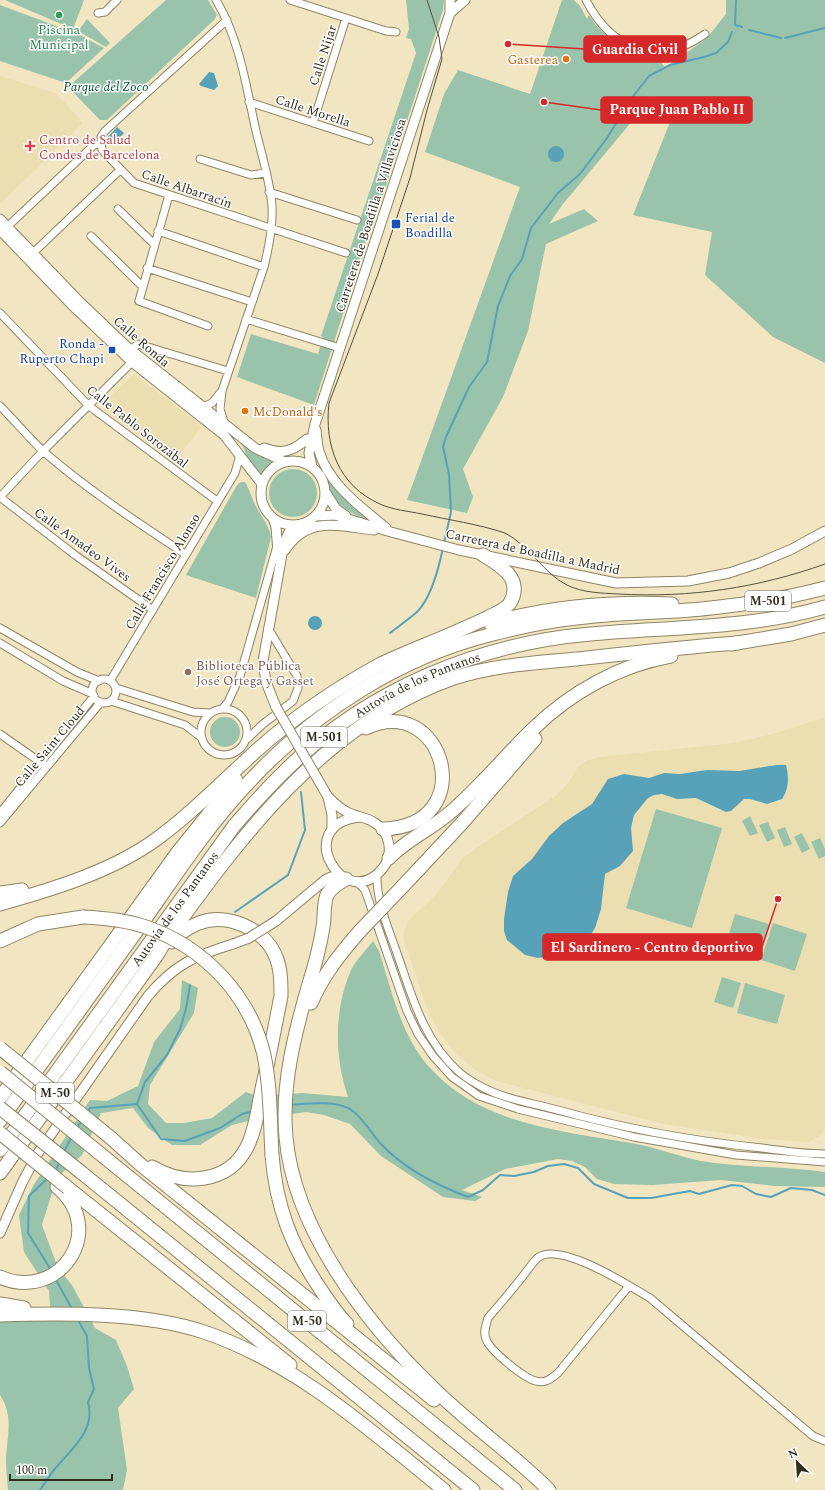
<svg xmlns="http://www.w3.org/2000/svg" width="825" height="1490" viewBox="0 0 825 1490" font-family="Spectral,serif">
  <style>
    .built { fill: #ebdeb1 }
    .green { fill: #9ac3ab }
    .water { fill: #58a2b9 }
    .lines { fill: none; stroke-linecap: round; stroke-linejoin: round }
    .stream { stroke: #58a2b9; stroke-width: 2 }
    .minor-casing { stroke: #8f8563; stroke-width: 9 }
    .tertiary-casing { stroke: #8f8563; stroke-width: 11 }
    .motorway-casing { stroke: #8f8563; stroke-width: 15 }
    .minor { stroke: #fff; stroke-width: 7 }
    .tertiary { stroke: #fff; stroke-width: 9 }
    .motorway { stroke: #fff; stroke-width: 13 }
    .tram { stroke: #57513e; stroke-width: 1 }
    .tertiary-bridge-casing { stroke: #8f8563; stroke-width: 11; stroke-linecap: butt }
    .motorway-bridge-casing { stroke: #8f8563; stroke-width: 15; stroke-linecap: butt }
    .tertiary-bridge { stroke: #fff; stroke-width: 9 }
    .motorway-bridge { stroke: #fff; stroke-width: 13 }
    .leisure-dot { fill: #2e9e5b; stroke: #fff; stroke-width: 1.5 }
    .food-dot { fill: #e8710a; stroke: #fff; stroke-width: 1.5 }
    .health-dot { fill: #e0444e; stroke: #fff; stroke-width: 1.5 }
    .transit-dot { fill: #1a4fb4; stroke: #fff; stroke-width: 1.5 }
    .education-dot { fill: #8d6e63; stroke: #fff; stroke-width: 1.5 }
    .labels { text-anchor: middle; stroke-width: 3; stroke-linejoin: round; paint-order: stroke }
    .shield { fill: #fff; stroke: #706d62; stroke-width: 1 }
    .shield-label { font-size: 12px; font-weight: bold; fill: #322e1f }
    .leisure-label { font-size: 13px; fill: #27864d; stroke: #fff }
    .street-label { font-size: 13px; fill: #322e1f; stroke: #fff }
    .food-label { font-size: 13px; fill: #c56008; stroke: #fff; text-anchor: end }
    .park-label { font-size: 13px; font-style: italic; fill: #025434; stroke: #fff }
    .health-label { font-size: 13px; fill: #be3a42; stroke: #fff; text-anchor: start }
    .transit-label { font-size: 13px; fill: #164399; stroke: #fff; text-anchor: start }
    .education-label { font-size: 13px; fill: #785e54; stroke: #fff; text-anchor: start }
    .leader { fill: none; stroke: #d62828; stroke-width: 1.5 }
    .callout-dot { fill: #d62828; stroke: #fff; stroke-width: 1.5 }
    .callout { fill: #d62828; stroke: #d62828; stroke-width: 1.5 }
    .callout-label { font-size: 14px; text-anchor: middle; font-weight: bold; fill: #fff }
  </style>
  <rect width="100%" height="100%" fill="#f1e6c1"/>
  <path class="built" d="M0,76L56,93L83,123L0,204Z
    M134,374L202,426L174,462L103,408L104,402Z
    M825,717V1130L818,1137L809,1142L764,1139L664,1124L496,1081L474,1069L456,1053L441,1035L428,1011L404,940V932L409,920L436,895L462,859L476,848L557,795L568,783L578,767L586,761L599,757L734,743L773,734Z"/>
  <path class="green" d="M5,0H84L73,29Z
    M166,0H208L217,15L214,20L107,120H100L68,87Z
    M406,0H444L443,10L383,195L380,197L314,405L237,377L251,334L318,354L323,337L321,336L416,53L411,39L406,38L409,29Z
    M562,0H574L580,6L587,19L589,15C605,42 627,47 655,53L665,68L706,39L726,14V0H825V363L773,337L705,275L712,232L633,215L672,117L653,96L563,204L549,224L584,209L598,221L546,244L528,331L503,397L463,469L473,497L467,513L407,500L520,187L425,152L444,94L458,70L530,94Z
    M0,5L78,34L104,48L66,83L0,61Z
    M87,19L110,43L106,47L78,31Z
    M237,439L252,451L277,461L268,467L262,476L247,458L244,448Z
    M269 493a24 24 0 1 1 48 0a24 24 0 1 1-48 0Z
    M327,480L345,499L377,523C352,514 334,509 327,480Z
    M241,482H245C250,490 252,500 257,508C262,518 269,525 271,537L256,598L186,575L237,485Z
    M210 732a15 15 0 1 1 30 0a15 15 0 1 1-30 0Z
    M656,809L722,828L692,928L626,908Z
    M750,816L758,833L750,836L742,821Z
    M768,822L775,838L767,842L759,825Z
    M785,827L792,844L784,847L777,830Z
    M802,833L810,849L802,853L794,837Z
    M820,838L825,849V856L819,859L811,842Z
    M735,914L769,924L758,960L724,950Z
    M773,923L807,934L795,971L761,960Z
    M373,941L379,951C392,991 401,1037 431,1069C481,1124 561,1131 631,1143C655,1147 678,1156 701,1161C742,1168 784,1166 825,1172V1187L775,1186L721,1180L653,1185L614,1184L597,1179L585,1167L572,1161L558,1159L505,1169L462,1190L482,1197L475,1201L443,1197L381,1156L350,1124L324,1115L306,1112L252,1120L232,1125L200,1145H172L148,1128L133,1108L101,1113L82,1155L62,1173L52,1193L42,1225L58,1268L72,1285L95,1328L116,1340L127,1366L134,1389L118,1408L127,1470L123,1490H8C7,1480 6,1469 6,1459C7,1436 14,1416 0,1395V1321L51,1319L49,1291L24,1252L19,1215L33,1186L90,1100L107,1101L138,1086L154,1042L180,1009L182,980L198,988L194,1013L150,1085L148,1104L166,1123H184L212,1118L246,1092L257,1096L302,1093L348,1097C334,1056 334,1010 351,970C356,960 366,950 373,941Z
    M722,977L741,983L733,1008L714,1002Z
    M745,983L785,995L777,1024L737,1013Z"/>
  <path class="water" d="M209,72L214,73L218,86L214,90L201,86L199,84Z
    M117,127L124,133L113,145L106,139Z
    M548 154a8 8 0 1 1 16 0a8 8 0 1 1-16 0Z
    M308 623a7 7 0 1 1 14 0a7 7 0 1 1-14 0Z
    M777,765H786C789,777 789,789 782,799L767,804L750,799H744L731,811L726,812L696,798L677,799L662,794L654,795L648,798L634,815L631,828L633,851L620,866L605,874L601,909L595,928L586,942L575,950L563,955L538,958L525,955L507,940L504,931V919L508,892L513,876L532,859L549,836L563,823L592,804L608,779L624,774L649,778L664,773L680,774L707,770L739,771Z"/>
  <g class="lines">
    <path class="stream" d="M736,0L735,25L742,27
      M749,30L781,38
      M785,38L825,28
      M444,543L451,512L449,474L443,447L446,437L469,387L487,362L498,306L510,276L522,259L531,228L558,193L580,174L607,138L631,99L649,76L670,65L704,57L716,53L728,42L732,32
      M390,633C399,626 409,619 417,612C432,597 439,567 443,548
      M235,912L288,875L305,830L301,792
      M137,1104L161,1139L185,1141L220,1128L242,1114L254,1111
      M289,1105C307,1104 333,1100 350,1109C362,1116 371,1133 380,1143C404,1169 436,1185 468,1197L483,1190L500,1175L514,1176L534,1172L548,1166L564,1164L578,1168L594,1184L628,1198H651L690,1191L699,1194L732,1185L742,1186L756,1194L771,1197L791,1188L812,1190L825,1195
      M87,1112L90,1108L137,1104L145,1082L167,1055L180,1029L186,1009L190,985
      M76,1129L82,1121
      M64,1152L72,1136
      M55,1172L60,1161
      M49,1177L29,1196L28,1233L51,1270
      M55,1278L72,1309
      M40,1490C45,1483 49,1476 54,1470C71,1449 96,1431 88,1402L94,1389L89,1368L87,1336L78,1320"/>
    <g class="minor-casing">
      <path id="minor" d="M216,0C240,40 246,86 256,131C262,156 270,181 272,206C273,227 269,247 264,267L222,391L220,409L224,422
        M290,0L386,31L396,32
        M586,0C611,49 657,68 705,34
        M98,13L105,12L117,0
        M227,20L105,131L101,137L102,150L134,183L346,253
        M249,102L369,141
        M313,123L346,18
        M200,159L251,175L266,173
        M269,192L357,220
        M169,195L139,301L208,326
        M118,209L154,244
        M8,226L94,145L100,144
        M158,231L264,267
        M91,236L142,286
        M33,253L120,170
        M147,268L252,302
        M0,313L89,406L217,501
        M246,319L340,348
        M130,350L138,344L228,371
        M0,406C15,421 29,438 44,452C88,490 137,522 185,554
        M203,407L212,403L221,392
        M0,497L75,555L153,610
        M0,497L43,451L132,362
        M0,628L77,672L99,681
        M0,643L63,681L93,694
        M92 691a12 12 0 1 1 24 0a12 12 0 1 1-24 0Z
        M110,681L235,473L240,455
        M116,688L193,712L210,713
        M111,701L185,725L202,738
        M223,708L228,702L240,676L277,546
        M201 732a23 23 0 1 1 46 0a23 23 0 1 1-46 0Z
        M0,734L43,764
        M246,740L263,724L293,701L298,688L297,676L268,628
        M5,816L0,813L94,696
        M0,823L101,702
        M377,874C376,903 390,932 399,959C413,1000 425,1042 459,1072C466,1078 476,1084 484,1088C505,1099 531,1103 554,1109C622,1128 692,1141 762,1148C783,1151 804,1154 825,1154
        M356,881L365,890L407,1011L418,1034L433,1056L452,1077L479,1096L518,1109L634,1137L736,1155L825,1162
        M629,1286L558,1373C552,1378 545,1384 536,1381C524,1378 490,1351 486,1339C483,1332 486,1325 488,1318C500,1304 512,1290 523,1276C528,1270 533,1261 539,1257C561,1242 628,1285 650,1298L813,1436L825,1441"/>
    </g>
    <g class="tertiary-casing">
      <path id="tertiary" d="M450,13L465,0
        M0,219L80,302L126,346L255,448L285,462
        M0,230L72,305L132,362L224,435L262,484
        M316,430C317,437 317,444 319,451C329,485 360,506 386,528
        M264,448C282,455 293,451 307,439
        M261 493a32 32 0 1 1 64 0a32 32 0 1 1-64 0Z
        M312,467L309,453L315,424L450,13V0
        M326,493L336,509L346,516
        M316,516L335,515L391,532L459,550L616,583L688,581L729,573L759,563L792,549L825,531
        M273,518L276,527L278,552
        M285,550C308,515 338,526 374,530
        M276,707L266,682L263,661L284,543L289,532L297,525
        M328,797C334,803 339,808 347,812C356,817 367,817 375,823C390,832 394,854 383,868C345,916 290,824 360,817
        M328,797L332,815V830
        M276,921L325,880L331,877L341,876
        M0,1233L23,1181L38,1153L148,996C174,965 194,956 233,944"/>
    </g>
    <g class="motorway-casing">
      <g id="motorway">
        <path d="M490,623C550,607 610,601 672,604"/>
        <path d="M731,644L791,634L825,625"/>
        <path d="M366,728C444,691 482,826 383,829"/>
        <path d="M389,858C407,839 432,829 452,811C481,786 505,756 533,729C570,693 619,665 671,656"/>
        <path d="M346,879C339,883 331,887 327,895C323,905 325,916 323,927C320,946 315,965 309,984C295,1032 281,1086 286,1137C294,1230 367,1324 432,1387C469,1424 512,1453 549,1490"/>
        <path d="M403,886L462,823L535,739"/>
        <path d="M0,893L22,890"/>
        <path d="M0,904C50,890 107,873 151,843C189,816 222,782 256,751C293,718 335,689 379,665C401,653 503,616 510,603C524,579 500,565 483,555"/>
        <path d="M0,941L38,924L83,917"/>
        <path d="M311,1003C323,975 340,954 360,931"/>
        <path d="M0,1098L178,852L236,780"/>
        <path d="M0,1121C46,1057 92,993 138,929C173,879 207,826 249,782C314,712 400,657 493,634C523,626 554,620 586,617C627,612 670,613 711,608C750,604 787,598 825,588"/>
        <path d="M111,1138L141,1165L434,1400"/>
        <path id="s1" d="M0,1150L234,826C252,805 270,785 290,766C370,689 480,643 591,634C669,627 748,629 825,607"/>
        <path d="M98,1152L515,1490"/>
        <path d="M272,1155C276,1206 291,1245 319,1287C327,1299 336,1313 347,1324"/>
        <path d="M152,1167C184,1186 228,1184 247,1147C256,1129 258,1108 262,1089C269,1058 275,1027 281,996C281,983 281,969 276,957C265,929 227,912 199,923C188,927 180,933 172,942"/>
        <path d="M0,1173L157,955L164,943C243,834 322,725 454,678C493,665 536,663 577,659C631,653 684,647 738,643"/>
        <path d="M82,1173L473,1490"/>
        <path d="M68,1188L290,1365"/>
        <path d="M0,1277C59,1303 109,1230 57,1187"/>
        <path d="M0,1304L24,1308"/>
        <path d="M0,1315C63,1313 144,1312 204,1332C296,1363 370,1430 444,1490"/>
      </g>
    </g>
    <use href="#minor" class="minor"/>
    <use href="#tertiary" class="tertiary"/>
    <use href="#motorway" class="motorway"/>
    <path class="tram" d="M427,0L439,37L442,59L427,110L410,178L378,274L329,403C324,446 339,486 380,504C393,510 408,511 422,514C449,520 478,524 505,533C529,545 544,574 567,585C583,593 602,593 618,594C690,598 758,588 825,564"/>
    <g class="tertiary-bridge-casing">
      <path id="tertiary-bridge" d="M276,707L328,797
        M233,944L249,938L276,921"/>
    </g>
    <g class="motorway-bridge-casing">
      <path id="motorway-bridge" d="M83,917C104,918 126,920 146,927C204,947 250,995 264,1055C271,1088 270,1122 272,1155
        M360,931L403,886
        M0,1048L111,1138
        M0,1072L98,1152
        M0,1108L82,1173
        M0,1133L68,1188"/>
    </g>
    <use href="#tertiary-bridge" class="tertiary-bridge"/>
    <use href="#motorway-bridge" class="motorway-bridge"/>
  </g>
  <circle class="leisure-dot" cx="59" cy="15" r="4"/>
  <g class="food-dot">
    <circle cx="566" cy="59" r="4"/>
    <circle cx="245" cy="411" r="4"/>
  </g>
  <path class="health-dot" d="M28 140h4v4h4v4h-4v4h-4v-4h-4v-4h4z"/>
  <g class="transit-dot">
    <rect x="391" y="219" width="10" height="10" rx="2"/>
    <rect x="108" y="346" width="8" height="8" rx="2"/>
  </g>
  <circle class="education-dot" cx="188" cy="672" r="4"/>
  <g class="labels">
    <g class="shield">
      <rect x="745" y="591" width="46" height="20" rx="3"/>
      <rect x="301" y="727" width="46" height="20" rx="3"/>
      <rect x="36" y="1083" width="38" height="20" rx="3"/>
      <rect x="288" y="1311" width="38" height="20" rx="3"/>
    </g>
    <g class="shield-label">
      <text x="768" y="605">M-501</text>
      <text x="324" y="741">M-501</text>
      <text x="55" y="1097">M-50</text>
      <text x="307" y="1325">M-50</text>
    </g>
    <g class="leisure-label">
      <text x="59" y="34">Piscina<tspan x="59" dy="15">Municipal</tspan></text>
    </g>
    <g class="street-label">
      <text transform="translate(322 55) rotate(-72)" y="5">Calle Nijar</text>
      <text transform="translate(313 110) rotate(18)" y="5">Calle Morella</text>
      <text transform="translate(187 188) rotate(19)" y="5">Calle Albarracín</text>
      <text transform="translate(370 215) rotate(-72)" y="5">Carretera de Boadilla a Villaviciosa</text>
      <text transform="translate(142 341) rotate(41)" y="5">Calle Ronda</text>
      <text transform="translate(138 426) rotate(38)" y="5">Calle Pablo Sorozábal</text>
      <text transform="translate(83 544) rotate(36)" y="5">Calle Amadeo Vives</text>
      <text transform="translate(533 551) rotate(12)" y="5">Carretera de Boadilla a Madrid</text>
      <text transform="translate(162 571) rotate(-59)" y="5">Calle Francisco Alonso</text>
      <text dy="5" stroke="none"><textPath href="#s1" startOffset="634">Autovía de los Pantanos</textPath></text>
      <text transform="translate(49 746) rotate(-50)" y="5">Calle Saint Cloud</text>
      <text dy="5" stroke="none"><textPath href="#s1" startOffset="298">Autovía de los Pantanos</textPath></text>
    </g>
    <g class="food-label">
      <text x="558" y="64">Gasterea</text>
      <text x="253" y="416" text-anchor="start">McDonald's</text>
    </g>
    <g class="park-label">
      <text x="106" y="91">Parque del Zoco</text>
    </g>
    <g class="health-label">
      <text x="39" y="144">Centro de Salud<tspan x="39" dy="15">Condes de Barcelona</tspan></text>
    </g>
    <g class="transit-label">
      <text x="405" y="222">Ferial de<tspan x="405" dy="15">Boadilla</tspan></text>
      <text x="104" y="348" text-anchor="end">Ronda -<tspan x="104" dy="15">Ruperto Chapi</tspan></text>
    </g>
    <g class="education-label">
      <text x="196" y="670">Biblioteca Pública<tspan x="196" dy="15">José Ortega y Gasset</tspan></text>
    </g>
  </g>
  <path class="leader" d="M508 44L584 49M544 102L601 110M778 899L762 947"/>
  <g class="callout-dot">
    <circle cx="508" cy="44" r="4"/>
    <circle cx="544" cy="102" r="4"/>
    <circle cx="778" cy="899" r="4"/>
  </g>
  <g class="callout">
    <rect x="584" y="36" width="102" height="26" rx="4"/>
    <rect x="601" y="97" width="151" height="26" rx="4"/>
    <rect x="543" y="934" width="219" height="26" rx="4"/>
  </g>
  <g class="callout-label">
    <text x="635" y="54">Guardia Civil</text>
    <text x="677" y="114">Parque Juan Pablo II</text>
    <text x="652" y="952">El Sardinero - Centro deportivo</text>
  </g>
  <g transform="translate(797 1462) rotate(335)" stroke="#ffffff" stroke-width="3" paint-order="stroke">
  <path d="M0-3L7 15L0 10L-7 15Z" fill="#322e1f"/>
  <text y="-6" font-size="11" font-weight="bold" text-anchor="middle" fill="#322e1f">N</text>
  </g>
  <path d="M10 1474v6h102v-6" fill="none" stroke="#322e1f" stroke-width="2"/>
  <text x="16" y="1474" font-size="12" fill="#322e1f" stroke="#ffffff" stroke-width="3" paint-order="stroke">100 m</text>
</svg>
